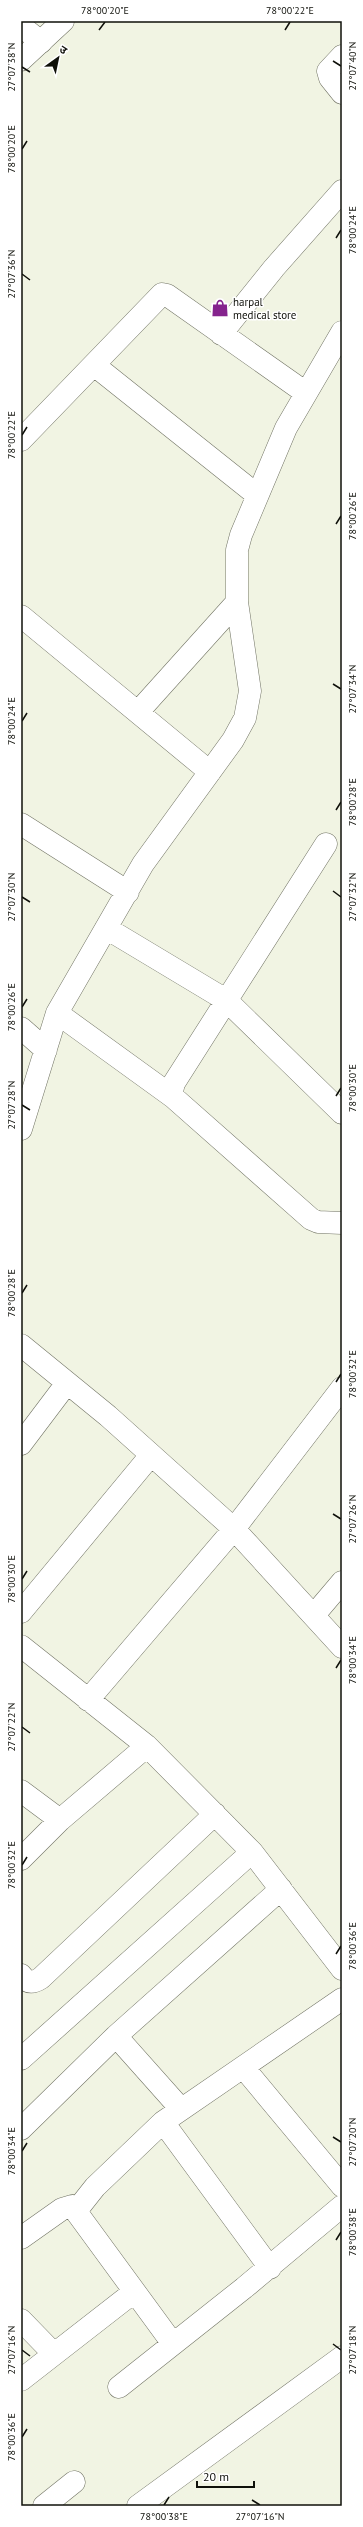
<svg xmlns="http://www.w3.org/2000/svg" width="363" height="2527" viewBox="0 0 363 2527" font-family="'PT Sans','Noto Sans Devanagari',sans-serif">
  <style>
    .lines { fill: none; stroke-linecap: round; stroke-linejoin: round }
    .minor-casing { stroke: #727465; stroke-width: 23 }
    .highway-casing { stroke: #727465; stroke-width: 23 }
    .minor { stroke: #fff; stroke-width: 22 }
    .highway { stroke: #fff; stroke-width: 22 }
    .ticks { fill: none; stroke: #0f100a; stroke-width: 1.5 }
    .labels { text-anchor: middle; stroke-width: 3; stroke-linejoin: round; paint-order: stroke }
    .poi-label { font-size: 11px; fill: #0f100a; stroke: #fff; text-anchor: start }
    .neatline { fill: none; stroke: #0f100a; stroke-width: 1.5 }
    .ticks-label { font-size: 10px; text-anchor: middle; fill: #0f100a }
  </style>
  <rect width="100%" height="100%" fill="#f1f4e3"/>
  <g class="lines">
    <g class="minor-casing">
      <path id="minor" d="M21,26L41,42
        M342,56L328,71L330,78L342,93
        M221,334L274,268L342,191
        M94,365L257,495
        M21,440L162,294L167,295L306,393
        M21,616L210,772
        M138,712L237,602
        M21,824L128,892
        M106,928L226,1000L342,1113
        M57,1013L173,1097L311,1219L318,1222L342,1223
        M21,1028L46,1050
        M173,1097L172,1091L174,1083L326,844
        M21,1129L57,1013L143,864L233,740L245,718L250,691L237,602V550L241,535L286,428L342,332
        M21,1345L108,1416L234,1529L342,1647
        M21,1444L67,1383
        M21,1612L151,1455
        M314,1615L342,1582
        M21,1646L147,1746L252,1852L342,1969
        M88,1700L234,1529L342,1388
        M21,1791L60,1820
        M21,1859L60,1820L147,1746
        M21,1975C27,1983 32,1984 41,1978L215,1814
        M116,2036L181,2109
        M21,2059L252,1852
        M243,2067L342,2186
        M163,2122L270,2268
        M21,2129L116,2036L281,1889
        M76,2211L95,2187L163,2122L342,1999
        M21,2238L62,2209L72,2206L173,2344
        M21,2320L54,2354
        M21,2380L134,2292
        M119,2387L244,2288L342,2206
        M44,2506L74,2482
        M138,2506L342,2357"/>
    </g>
    <g class="highway-casing">
      <path id="highway" d="M21,60L63,21"/>
    </g>
    <use href="#minor" class="minor"/>
    <use href="#highway" class="highway"/>
  </g>
  <path class="ticks" d="M99,30L105,22M285,30L290,22M333,61L341,66M22,67L30,72M22,149L27,141M336,238L341,230M22,274L30,280M22,435L27,427M336,524L341,516M333,684L341,689M22,721L27,713M336,810L341,802M333,891L341,897M22,897L30,902M22,1007L27,999M336,1096L341,1088M22,1105L30,1110M22,1293L27,1285M336,1382L341,1374M333,1514L341,1519M22,1579L27,1571M336,1668L341,1660M22,1727L30,1733M22,1865L27,1857M336,1954L341,1946M333,2137L341,2142M22,2151L27,2143M336,2240L341,2232M333,2344L341,2350M22,2350L30,2356M22,2437L27,2429M252,2500L260,2505M164,2505L169,2497"/>
  <defs>
    <g id="shop-bare" transform="scale(1.38)"><path d="M-5-2.5h2.3a2.7 3.5 0 0 1 5.4 0H5L5.5 6h-11ZM-1.5-2.5h3a1.5 2.3 0 0 0-3 0Z" fill="#85238d" stroke="#fff" stroke-width="2.5" paint-order="stroke"/></g>
  </defs>
  <g fill-rule="evenodd">
    <use href="#shop-bare" x="220" y="308"/>
  </g>
  <g class="labels">
    <g class="poi-label">
      <text x="233" y="306">harpal<tspan x="233" dy="13">medical store</tspan></text>
    </g>
  </g>
  <rect width="363" height="2527" fill="none" stroke="#ffffff" stroke-width="44"/>
  <g transform="translate(58 58) rotate(33)" stroke="#ffffff" stroke-width="3" paint-order="stroke">
  <path d="M0-3L7 15L0 10L-7 15Z" fill="#0f100a"/>
  <text y="-6" font-size="11" font-weight="bold" text-anchor="middle" fill="#0f100a">उ</text>
  </g>
  <path d="M197 2481v6h57v-6" fill="none" stroke="#0f100a" stroke-width="2"/>
  <text x="203" y="2481" font-size="12" fill="#0f100a" stroke="#ffffff" stroke-width="3" paint-order="stroke">20 m</text>
  <rect x="22" y="22" width="319" height="2483" class="neatline"/>
  <g class="ticks-label">
    <text x="105" y="14">78°00'20"E</text>
    <text x="290" y="14">78°00'22"E</text>
    <text transform="translate(352 66) rotate(-90)" y="4">27°07'40"N</text>
    <text transform="translate(11 67) rotate(-90)" y="4">27°07'38"N</text>
    <text transform="translate(11 149) rotate(-90)" y="4">78°00'20"E</text>
    <text transform="translate(352 230) rotate(-90)" y="4">78°00'24"E</text>
    <text transform="translate(11 274) rotate(-90)" y="4">27°07'36"N</text>
    <text transform="translate(11 435) rotate(-90)" y="4">78°00'22"E</text>
    <text transform="translate(352 516) rotate(-90)" y="4">78°00'26"E</text>
    <text transform="translate(352 689) rotate(-90)" y="4">27°07'34"N</text>
    <text transform="translate(11 721) rotate(-90)" y="4">78°00'24"E</text>
    <text transform="translate(352 802) rotate(-90)" y="4">78°00'28"E</text>
    <text transform="translate(352 897) rotate(-90)" y="4">27°07'32"N</text>
    <text transform="translate(11 897) rotate(-90)" y="4">27°07'30"N</text>
    <text transform="translate(11 1007) rotate(-90)" y="4">78°00'26"E</text>
    <text transform="translate(352 1088) rotate(-90)" y="4">78°00'30"E</text>
    <text transform="translate(11 1105) rotate(-90)" y="4">27°07'28"N</text>
    <text transform="translate(11 1293) rotate(-90)" y="4">78°00'28"E</text>
    <text transform="translate(352 1374) rotate(-90)" y="4">78°00'32"E</text>
    <text transform="translate(352 1519) rotate(-90)" y="4">27°07'26"N</text>
    <text transform="translate(11 1579) rotate(-90)" y="4">78°00'30"E</text>
    <text transform="translate(352 1660) rotate(-90)" y="4">78°00'34"E</text>
    <text transform="translate(11 1727) rotate(-90)" y="4">27°07'22"N</text>
    <text transform="translate(11 1865) rotate(-90)" y="4">78°00'32"E</text>
    <text transform="translate(352 1946) rotate(-90)" y="4">78°00'36"E</text>
    <text transform="translate(352 2142) rotate(-90)" y="4">27°07'20"N</text>
    <text transform="translate(11 2151) rotate(-90)" y="4">78°00'34"E</text>
    <text transform="translate(352 2232) rotate(-90)" y="4">78°00'38"E</text>
    <text transform="translate(352 2350) rotate(-90)" y="4">27°07'18"N</text>
    <text transform="translate(11 2350) rotate(-90)" y="4">27°07'16"N</text>
    <text transform="translate(11 2437) rotate(-90)" y="4">78°00'36"E</text>
    <text x="164" y="2520">78°00'38"E</text>
    <text x="260" y="2520">27°07'16"N</text>
  </g>
</svg>
